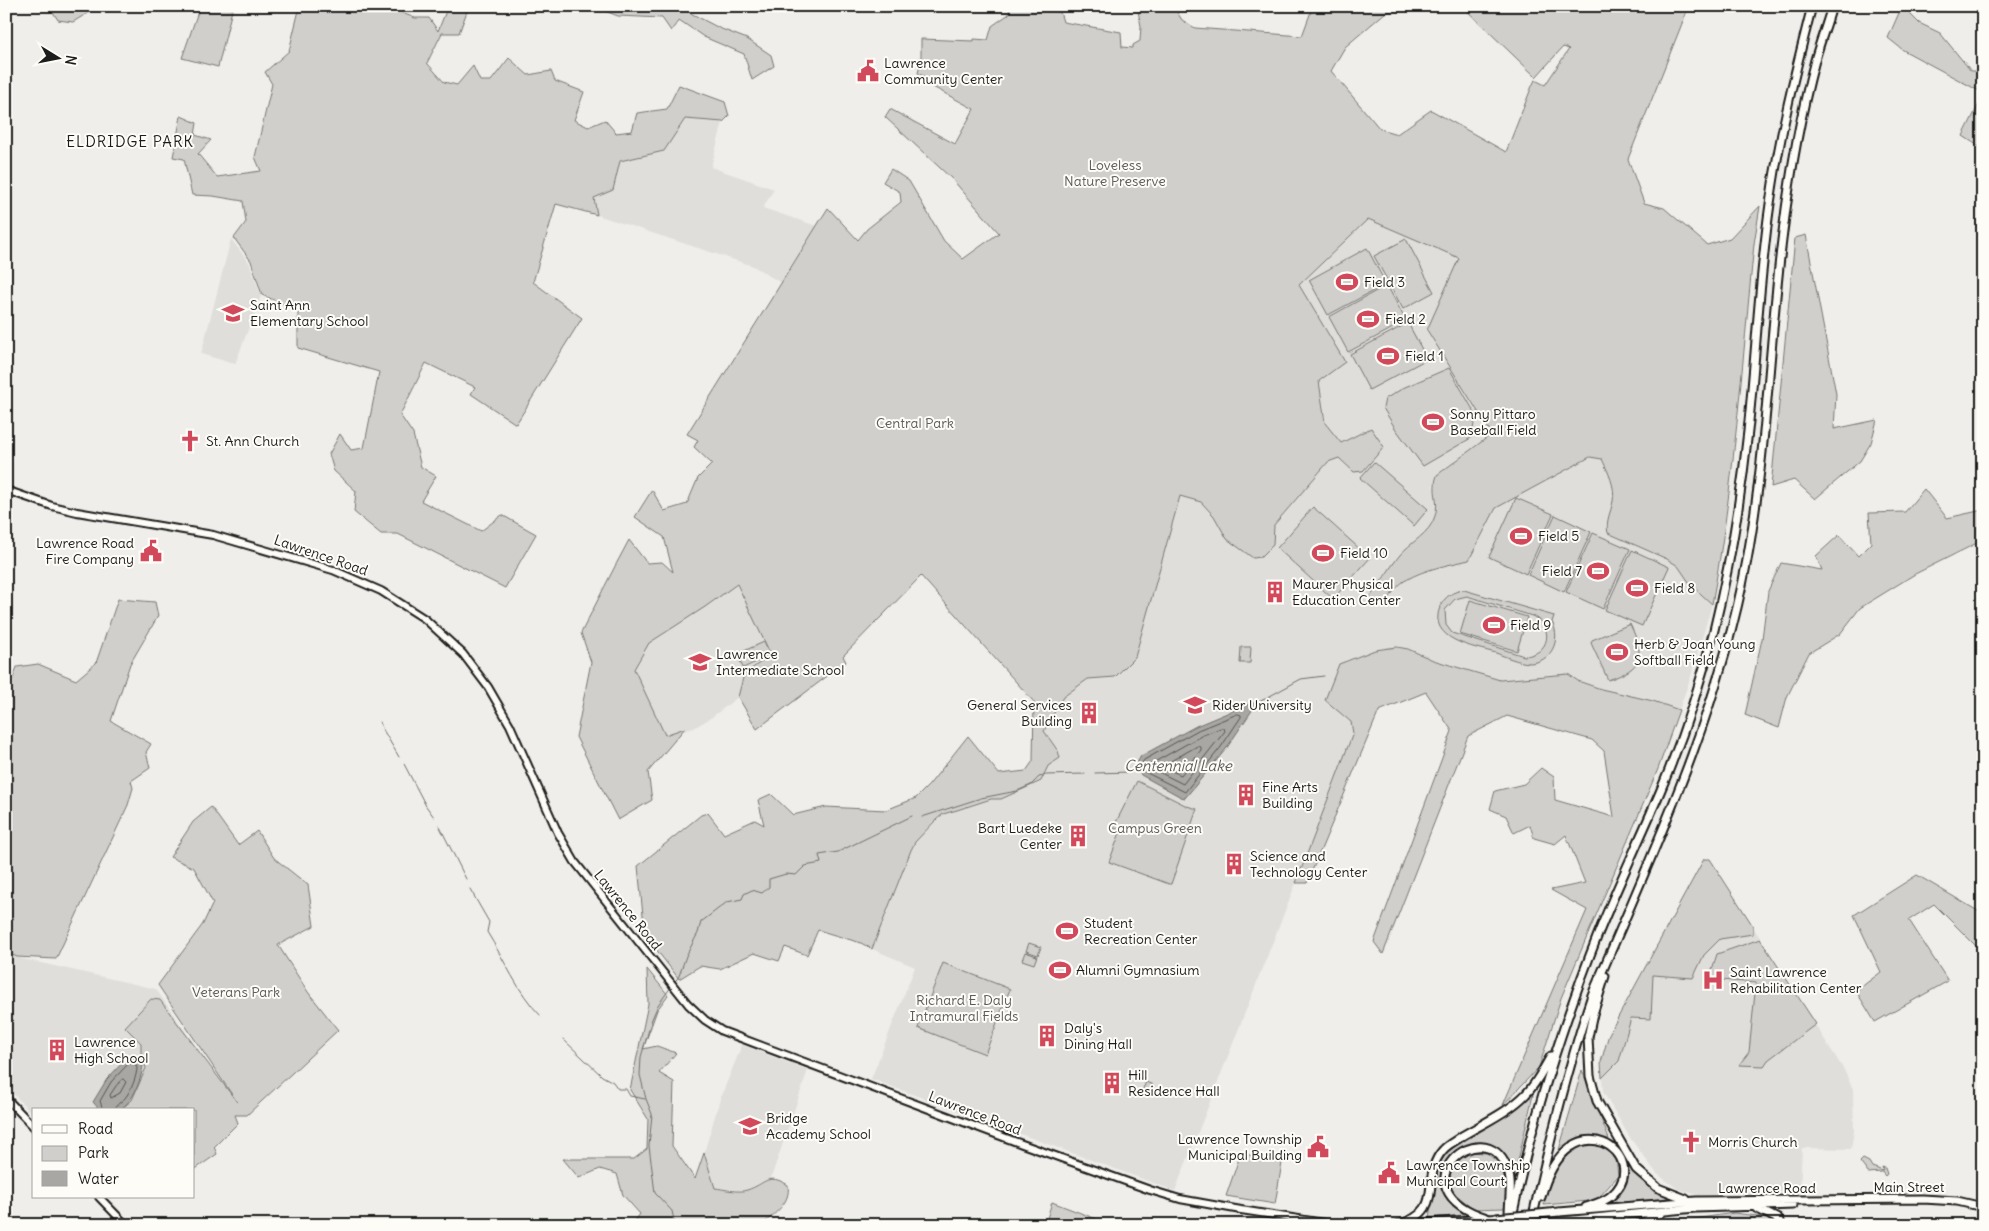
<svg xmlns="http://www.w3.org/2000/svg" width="1989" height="1231" viewBox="0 0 1989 1231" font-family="Delius,sans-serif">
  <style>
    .built { fill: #e0deda }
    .green { fill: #d0cfcc; stroke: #767674; fill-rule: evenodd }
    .water { fill: #a8a7a3; stroke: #706f6d }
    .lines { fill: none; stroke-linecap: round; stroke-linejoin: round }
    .shore { stroke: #545452; stroke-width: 1 }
    .stream { stroke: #706f6d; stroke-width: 1 }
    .major-casing { stroke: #1c1c1c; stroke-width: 10 }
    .highway-casing { stroke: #1c1c1c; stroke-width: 11 }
    .major { stroke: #fdfcf7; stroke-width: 6 }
    .highway { stroke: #fdfcf7; stroke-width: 7 }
    .highway-bridge-casing { stroke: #1c1c1c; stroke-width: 11; stroke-linecap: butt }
    .highway-bridge { stroke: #fdfcf7; stroke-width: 7 }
    .labels { text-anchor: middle; stroke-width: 4; stroke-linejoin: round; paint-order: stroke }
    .poi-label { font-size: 14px; fill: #1c1c1c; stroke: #fdfcf7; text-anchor: start }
    .park-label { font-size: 14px; fill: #5b5b5a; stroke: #fdfcf7 }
    .street-label { font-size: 14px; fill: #1c1c1c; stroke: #fdfcf7 }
    .neighbourhood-label { font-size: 15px; letter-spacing: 1px; fill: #1c1c1c; stroke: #fdfcf7 }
    .water-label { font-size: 15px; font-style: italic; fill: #5b5b59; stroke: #fdfcf7 }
  </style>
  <rect width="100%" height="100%" fill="#f0eeea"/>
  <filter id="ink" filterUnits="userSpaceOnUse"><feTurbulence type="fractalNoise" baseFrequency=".02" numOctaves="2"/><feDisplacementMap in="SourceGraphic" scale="10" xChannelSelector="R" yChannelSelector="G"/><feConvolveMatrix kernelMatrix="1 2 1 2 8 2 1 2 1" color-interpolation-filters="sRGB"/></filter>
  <g filter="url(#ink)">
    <path class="built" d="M685,119L723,122L711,167L774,189L763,208L817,226L781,283L753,266L597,215L594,198L613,189L620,161L664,151Z
      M1368,219L1460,258L1427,330L1492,434L1437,475L1433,485L1437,503L1435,517L1429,528L1400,555L1370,597L1382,605L1388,601L1404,580L1434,569L1469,560L1496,508L1590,457L1602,459L1611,478L1614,499L1606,526L1608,533L1667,559L1678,566L1691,585L1712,604L1691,676L1679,710L1653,701L1601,689L1578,681L1568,674L1500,680L1433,660L1408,649L1397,647L1375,650L1368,654L1346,660L1325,700L1351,722L1353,733L1296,883L1175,1191L871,1079L915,967L872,949L911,850L915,842L943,814L991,799H1001L1059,758L1058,751L1044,731L1063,697L1088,679L1115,677L1135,657L1180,496L1201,502L1214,516L1227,539L1273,545L1274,526L1328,462L1339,458L1354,472L1341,443L1325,423L1319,381L1344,362L1299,285Z
      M231,239L249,262L261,296L235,364L201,354Z
      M737,584L773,656L744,674L738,697L712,717L694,728L665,736L634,669L649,643Z
      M1704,859H1710L1844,1070L1853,1089L1854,1131L1851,1149L1802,1148L1800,1192L1698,1195L1678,1189L1657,1174L1630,1138L1603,1092L1601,1062L1609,1034Z
      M6,953L19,958L156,989L231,1097L194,1110H34V1116L6,1086Z
      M742,1045L808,1070L771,1178L746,1191L714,1188L704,1153L720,1099Z"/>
    <path class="green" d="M49,6H99L73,22L58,20Z
      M200,6H233L218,67L182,58Z
      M300,6H384L415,18H429L438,31L448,6H469L459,33H442L427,63L444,82L457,85L473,66L480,81H491L509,58L528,75L551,71L555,81L584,92L574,120L588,127L605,120L616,133L632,131L637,113L667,109L679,85L725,102L729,116L723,122L685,119L664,151L620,161L613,190L594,198L597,215L556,204L533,282L582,318L516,424L471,394L475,387L426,363L400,415L413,434L421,467L436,476L421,501L481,531L502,515L536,534L505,588L398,534H381L354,512L356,491L334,471L329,454L340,434L351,450L364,448L379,372L298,348V310L262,295L251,261L234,238L246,222L243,201L213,196L192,195L184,159L173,157L181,116L197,123L195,135L211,140L198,154L217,177L261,171L255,157L272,84L265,72L289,51Z
      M592,6H677L719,28L747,39L771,55L774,66L752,80L744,54L704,37L679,20L671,31L662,18L618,16Z
      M1010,6H1043L1045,11L1060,12L1063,22L1121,32L1122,47L1133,48V45L1140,41L1141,26L1137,6H1173L1182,20L1195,28L1302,36L1313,6H1434L1386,12L1345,47L1331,71L1380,129L1397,134L1431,110L1506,152L1532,86L1535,80L1545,85L1569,49L1563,47L1536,77L1462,6H1689L1628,159L1644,203L1664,208L1707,245L1730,238L1760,206L1754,244C1742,365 1734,485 1712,604L1691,585L1678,566L1667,559L1608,533C1605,522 1611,512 1613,501C1616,487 1608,472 1602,459L1590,457L1496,508L1469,560C1448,565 1425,569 1406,580C1396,585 1391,598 1382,605L1372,603L1370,597C1380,584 1389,569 1399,556C1410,542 1430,534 1435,516C1440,500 1431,492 1437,475L1492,434L1427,330L1459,258L1368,219L1299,285L1345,362L1319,381L1325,423L1341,443L1371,428L1384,447L1363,471L1354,472L1339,458L1328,462L1274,525L1273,545L1261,557L1253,558L1227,539L1214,516L1201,502L1180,496L1135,657L1115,677L1088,679L1063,697L1044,731L1058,751L1060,758L1048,766L1041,781L1001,799H991L957,810L943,814L937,819L915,842L911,850L872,949L861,943L818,930L807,955L785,947L779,961L754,953L720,969L700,966L679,979L645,935L638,866L701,815L708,813L724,834L755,820L764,825L758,800L771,794L793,815L826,807L886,810L916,798L929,785L968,736L999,774L1026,771L1033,761L1034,702L921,576L843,656L846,662L757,729L738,697L744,674L771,655L737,584L705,607L649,643L634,669L665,735L685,728L648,772L652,800L618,820L576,737L591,662L581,633C597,602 612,571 629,540L647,563L662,562L673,572L664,537L635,517L652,490L664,511L687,504L698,478L712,464L694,447L698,440L687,434L828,208L858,240L867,229L901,202L900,192L883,182L891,169L909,181L944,241L963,259L999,233L952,179L885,117L890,109L955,144L974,109L931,86L932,81L918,73L921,61V39L974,41V39L988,40L992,26L1009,14Z
      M1902,6L1919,23L1940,33L1971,71H1983V93L1903,50L1888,38Z
      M1983,96V149L1963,136Z
      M1806,235L1836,394L1834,429L1877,420L1871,443L1860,461L1815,499L1794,480L1771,487L1795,238Z
      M1406,239L1434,292L1403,309L1374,256Z
      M1367,248L1386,284L1328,315L1309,280Z
      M1387,285L1406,321L1348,352L1329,317Z
      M1408,323L1427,359L1369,390L1350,354Z
      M1449,368L1476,415L1471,438L1423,466L1395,428L1383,408L1385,399L1405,387Z
      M1374,462L1428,509L1414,526L1360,478Z
      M1924,489L1947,518L1983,510V540L1915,574L1860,608L1840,634L1809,653L1787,697L1779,728L1745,715L1762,639L1768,591L1781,563L1822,570L1816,556L1839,535L1858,556L1871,543L1869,513L1905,512Z
      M1516,498L1553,514L1526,574L1489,557Z
      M1313,507L1370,558L1333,599L1277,548Z
      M1555,515L1591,532L1564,592L1528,575Z
      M1593,533L1630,549L1603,609L1566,592Z
      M1632,550L1669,567L1642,626L1605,610Z
      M1464,590L1554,616L1552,622C1562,640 1551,663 1529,663C1518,662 1506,657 1496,653C1474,647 1427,640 1440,607C1444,597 1453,591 1464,590ZM1467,596L1532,616C1555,626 1550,655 1524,656L1452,633L1446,625L1445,610L1455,599Z
      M118,599L155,602L158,616L130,664L111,721L151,744L146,752L150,768L131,781L133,788L128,805L56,959L17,957L6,952V697L17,667L38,664L76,680L96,663Z
      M1470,600L1527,617L1517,651L1460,634Z
      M1630,624C1645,656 1644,668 1608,680L1591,643L1592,640Z
      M764,642L770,656L743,668L737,654Z
      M1241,647H1251L1250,663H1240Z
      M1397,647L1408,649L1433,660L1500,680L1568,674L1578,681L1601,689L1653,701L1679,710L1658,769L1561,998L1539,1067L1503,1105L1587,910L1551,890L1585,883L1566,835L1555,844L1534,838L1530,825L1514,833L1506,816L1490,809L1495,791L1524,784L1541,768L1554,777L1555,800L1614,817L1604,751L1592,740L1507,716L1468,736L1383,954L1374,942L1452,731L1426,692L1379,711L1307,883H1296L1353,733L1351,722L1325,700L1339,664L1375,650Z
      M1137,781L1187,806L1197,809L1171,884H1169L1109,862L1121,830L1113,828Z
      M211,807L238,845L257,831L274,858L308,885L314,926L278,945L308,992L338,1030L247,1115H235L238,1123L214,1147L217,1154L194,1170V1110H120L132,1100L146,1068L141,1055V1043L125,1027L151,999L160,1000L237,1102L158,985L203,924L213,903L194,868L170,857L193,822Z
      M1704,859H1710L1753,926V934L1720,939L1704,955L1693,978L1653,975L1651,1019L1631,1018L1619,1061L1602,1078L1601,1062L1609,1034Z
      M1917,875L1983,914V953L1934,904L1909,920L1948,981L1875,1022L1856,991L1881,972L1854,915Z
      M1760,939L1816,1024L1768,1060L1764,1066L1739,1065L1749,1052L1756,983L1709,979L1717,954Z
      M1029,943L1041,947L1038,955L1026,951Z
      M1025,952L1037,956L1034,964L1022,960Z
      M943,963L1010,989L985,1054L918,1028Z
      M647,969L668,995L657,1010L643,1049L657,1046L676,1053L659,1073L674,1082L672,1146L695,1179L704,1153L715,1188C724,1189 738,1193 747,1190C766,1184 767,1172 788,1185C791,1203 775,1213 762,1225H632L640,1214L623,1195L617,1174L600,1169L579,1178L563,1159H634L647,1149L648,1119L630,1090L648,1004Z
      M1582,1070L1609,1139L1580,1137L1559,1150Z
      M1146,1082L1153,1085L1149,1096L1141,1093Z
      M1533,1095L1515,1174L1501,1150L1481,1143L1459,1148L1447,1161L1441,1184L1447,1197L1464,1215L1429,1218L1438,1164L1448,1150L1493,1124Z
      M1604,1144L1616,1156L1618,1176L1601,1195L1600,1200L1544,1205L1552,1171L1574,1147Z
      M1468,1152L1487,1153L1503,1167L1506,1193L1507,1192L1504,1208L1474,1209L1450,1190L1451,1166Z
      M1241,1153L1282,1163L1275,1204L1226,1196Z
      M1863,1159L1869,1162L1872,1167L1883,1171L1882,1167L1885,1168L1887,1174L1885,1176L1882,1172L1868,1173L1860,1162Z
      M1627,1160C1638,1177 1651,1187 1668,1198L1606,1204C1623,1190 1629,1183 1627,1160Z
      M1052,1202L1112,1225H1045Z
      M1734,1213L1765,1217L1773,1225H1653Z
      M1645,1216L1631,1225H1590L1586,1222Z"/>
    <path class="water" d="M1251,703H1254L1255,705L1253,709L1226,749L1185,798L1181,797L1141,775L1137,763L1141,756L1196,726Z
      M128,1057L137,1058L143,1066C141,1080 132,1106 117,1110C112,1111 105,1110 100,1110L93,1102L107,1079Z"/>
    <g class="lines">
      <path class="shore" d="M1238,714L1241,715V717L1221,747L1185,792L1145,772L1142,763L1144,760L1198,730Z
        M1221,728H1224L1225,731L1183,784L1151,768V764L1201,736Z
        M1198,746L1201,747V750L1181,775L1165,768L1166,764Z
        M123,1079L126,1082L120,1093L111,1098L110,1095L116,1086Z
        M103,1110L100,1101L111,1082L129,1063H134L137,1067C137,1076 131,1091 125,1098C121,1103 116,1103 115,1110"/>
      <path class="stream" d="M1259,702L1301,679L1324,676
        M380,722L382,728L399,757
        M404,764L426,806L434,817
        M1095,773L1131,772
        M922,817L981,798L1017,791L1031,785L1039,777L1046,775L1085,774
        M439,825L466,879
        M470,889L489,922L487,932C504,959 518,993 540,1015
        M674,983L679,976L686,956L698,933L701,922L727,902L742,899L744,894L752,890L762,893L769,887V879L786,874L796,875L805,866L821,863L819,855L838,852L912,816
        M671,987L658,1005L652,1019L641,1057L640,1075L646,1099L652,1114L649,1146L655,1193L672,1211L675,1225
        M563,1039L602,1076L613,1082L618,1089H626L630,1096L645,1099"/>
      <g class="major-casing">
        <path id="major" d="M6,490L52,506L77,512L213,535L333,570L381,591L425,619L463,654L488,687L510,725L558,833L575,862L688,1004L705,1020L722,1031L1022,1144L1150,1190L1180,1199L1241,1210L1337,1225
          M6,1098L34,1127
          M99,1197L126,1225
          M1403,1224L1496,1218"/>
      </g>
      <g class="highway-casing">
        <path id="highway" d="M1605,976L1593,1014L1588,1037L1590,1076L1597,1101L1636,1169L1658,1188L1686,1199
          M1541,1197C1569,1093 1656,1157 1611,1196C1604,1202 1595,1204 1586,1207
          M1756,1208L1778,1219L1782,1225
          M1559,1212L1696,1201L1923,1199L1957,1201L1983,1207
          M1487,1218C1392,1188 1484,1109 1507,1168C1513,1182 1509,1200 1509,1214
          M1532,1220C1549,1144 1567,1069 1592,995C1653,853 1719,713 1747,560C1767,452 1769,341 1783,232C1790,175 1800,116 1815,60C1820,42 1827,24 1832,6
          M1511,1222C1531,1122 1562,1026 1599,932C1618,885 1640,839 1660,792C1682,740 1700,686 1714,630C1730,565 1741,498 1748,431C1756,355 1759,279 1770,204C1779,137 1795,72 1812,6
          M1554,1222L1695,1208L1793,1205
          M1332,1225H1333
          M1397,1225C1449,1211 1418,1178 1443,1150C1448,1144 1456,1141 1462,1136C1482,1124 1510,1111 1526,1094C1537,1083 1543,1069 1551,1056
          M1638,1225L1660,1214"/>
      </g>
      <use href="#major" class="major"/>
      <use href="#highway" class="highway"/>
      <g class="highway-bridge-casing">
        <path id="highway-bridge" d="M1496,1218L1559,1212
          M1501,1225L1554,1222"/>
      </g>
      <use href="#highway-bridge" class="highway-bridge"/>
    </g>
  </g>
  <defs>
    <g id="civic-bare" transform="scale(1.725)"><path d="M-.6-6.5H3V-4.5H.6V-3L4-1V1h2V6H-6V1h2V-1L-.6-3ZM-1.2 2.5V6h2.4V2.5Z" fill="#d1495b" stroke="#fdfcf7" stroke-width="2.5" paint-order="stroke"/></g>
    <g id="stadium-bare" transform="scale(1.725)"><path d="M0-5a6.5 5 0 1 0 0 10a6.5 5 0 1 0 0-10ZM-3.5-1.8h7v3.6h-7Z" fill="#d1495b" stroke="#fdfcf7" stroke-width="2.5" paint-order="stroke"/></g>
    <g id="school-bare" transform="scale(1.725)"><path d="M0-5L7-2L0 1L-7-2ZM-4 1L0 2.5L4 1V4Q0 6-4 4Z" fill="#d1495b" stroke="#fdfcf7" stroke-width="2.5" paint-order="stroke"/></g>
    <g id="church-bare" transform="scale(1.725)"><path d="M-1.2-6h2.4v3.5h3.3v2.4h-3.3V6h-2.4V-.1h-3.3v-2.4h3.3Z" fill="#d1495b" stroke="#fdfcf7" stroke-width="2.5" paint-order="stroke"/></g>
    <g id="building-bare" transform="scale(1.725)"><path d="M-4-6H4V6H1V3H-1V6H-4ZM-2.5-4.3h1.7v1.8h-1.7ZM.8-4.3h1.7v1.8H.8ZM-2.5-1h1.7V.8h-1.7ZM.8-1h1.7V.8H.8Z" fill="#d1495b" stroke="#fdfcf7" stroke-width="2.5" paint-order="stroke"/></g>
    <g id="university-bare" transform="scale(1.725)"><path d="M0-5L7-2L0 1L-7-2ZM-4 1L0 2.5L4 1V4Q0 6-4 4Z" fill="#d1495b" stroke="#fdfcf7" stroke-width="2.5" paint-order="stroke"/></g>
    <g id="hospital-bare" transform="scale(1.725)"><path d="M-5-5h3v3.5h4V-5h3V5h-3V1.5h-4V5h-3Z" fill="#d1495b" stroke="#fdfcf7" stroke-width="2.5" paint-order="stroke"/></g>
  </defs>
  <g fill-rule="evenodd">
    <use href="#civic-bare" x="868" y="71"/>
    <use href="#stadium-bare" x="1347" y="282"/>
    <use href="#school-bare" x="233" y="313"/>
    <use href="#stadium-bare" x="1368" y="319"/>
    <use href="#stadium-bare" x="1388" y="356"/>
    <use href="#stadium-bare" x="1433" y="422"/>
    <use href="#church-bare" x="190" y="441"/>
    <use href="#stadium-bare" x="1521" y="536"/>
    <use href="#civic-bare" x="151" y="551"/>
    <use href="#stadium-bare" x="1323" y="553"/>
    <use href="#stadium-bare" x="1598" y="571"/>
    <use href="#stadium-bare" x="1637" y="588"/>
    <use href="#building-bare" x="1275" y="592"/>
    <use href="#stadium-bare" x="1494" y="625"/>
    <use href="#stadium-bare" x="1617" y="652"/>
    <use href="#school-bare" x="700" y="662"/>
    <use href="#university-bare" x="1195" y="705"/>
    <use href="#building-bare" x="1089" y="713"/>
    <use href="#building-bare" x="1246" y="795"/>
    <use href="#building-bare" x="1078" y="836"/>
    <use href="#building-bare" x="1234" y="864"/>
    <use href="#stadium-bare" x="1067" y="931"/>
    <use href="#stadium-bare" x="1060" y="970"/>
    <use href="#hospital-bare" x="1713" y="980"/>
    <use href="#building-bare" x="1047" y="1036"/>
    <use href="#building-bare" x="57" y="1050"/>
    <use href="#building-bare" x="1112" y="1083"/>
    <use href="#school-bare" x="750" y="1126"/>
    <use href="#church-bare" x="1691" y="1142"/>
    <use href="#civic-bare" x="1318" y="1147"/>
    <use href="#civic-bare" x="1389" y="1173"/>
  </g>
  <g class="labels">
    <g class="poi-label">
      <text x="884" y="68">Lawrence<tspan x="884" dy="16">Community Center</tspan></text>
      <text x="1364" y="287">Field 3</text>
      <text x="250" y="310">Saint Ann<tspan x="250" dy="16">Elementary School</tspan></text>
      <text x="1385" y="324">Field 2</text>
      <text x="1405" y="361">Field 1</text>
      <text x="1450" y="419">Sonny Pittaro<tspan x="1450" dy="16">Baseball Field</tspan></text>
      <text x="206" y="446">St. Ann Church</text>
      <text x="1538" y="541">Field 5</text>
      <text x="134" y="548" text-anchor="end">Lawrence Road<tspan x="134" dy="16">Fire Company</tspan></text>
      <text x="1340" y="558">Field 10</text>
      <text x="1582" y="576" text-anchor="end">Field 7</text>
      <text x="1292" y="589">Maurer Physical<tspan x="1292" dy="16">Education Center</tspan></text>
      <text x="1654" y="593">Field 8</text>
      <text x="1510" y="630">Field 9</text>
      <text x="1634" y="649">Herb &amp; Joan Young<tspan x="1634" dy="16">Softball Field</tspan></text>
      <text x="716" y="659">Lawrence<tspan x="716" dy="16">Intermediate School</tspan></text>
      <text x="1072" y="710" text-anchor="end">General Services<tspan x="1072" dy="16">Building</tspan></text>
      <text x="1212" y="710">Rider University</text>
      <text x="1262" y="792">Fine Arts<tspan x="1262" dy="16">Building</tspan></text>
      <text x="1062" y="833" text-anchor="end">Bart Luedeke<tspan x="1062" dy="16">Center</tspan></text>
      <text x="1250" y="861">Science and<tspan x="1250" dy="16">Technology Center</tspan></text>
      <text x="1084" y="928">Student<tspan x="1084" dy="16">Recreation Center</tspan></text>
      <text x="1076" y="975">Alumni Gymnasium</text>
      <text x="1730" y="977">Saint Lawrence<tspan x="1730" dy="16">Rehabilitation Center</tspan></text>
      <text x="1064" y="1033">Daly's<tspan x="1064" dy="16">Dining Hall</tspan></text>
      <text x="74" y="1047">Lawrence<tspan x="74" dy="16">High School</tspan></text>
      <text x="1128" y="1080">Hill<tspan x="1128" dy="16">Residence Hall</tspan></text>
      <text x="766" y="1123">Bridge<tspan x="766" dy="16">Academy School</tspan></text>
      <text x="1302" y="1144" text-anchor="end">Lawrence Township<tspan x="1302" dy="16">Municipal Building</tspan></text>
      <text x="1708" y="1147">Morris Church</text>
      <text x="1406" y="1170">Lawrence Township<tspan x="1406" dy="16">Municipal Court</tspan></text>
    </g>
    <g class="park-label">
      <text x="1115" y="170">Loveless<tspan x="1115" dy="16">Nature Preserve</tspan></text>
      <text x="915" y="428">Central Park</text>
      <text x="1155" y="833">Campus Green</text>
      <text x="236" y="997">Veterans Park</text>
      <text x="964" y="1005">Richard E. Daly<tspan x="964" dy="16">Intramural Fields</tspan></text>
    </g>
    <g class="street-label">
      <text transform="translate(321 555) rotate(19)" y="5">Lawrence Road</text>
      <text transform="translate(628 910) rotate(51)" y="5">Lawrence Road</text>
      <text transform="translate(975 1113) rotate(21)" y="5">Lawrence Road</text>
      <text x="1909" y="1192">Main Street</text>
      <text x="1767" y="1193">Lawrence Road</text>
    </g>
    <g class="neighbourhood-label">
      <text x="130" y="147">ELDRIDGE PARK</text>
    </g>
    <g class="water-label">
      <text x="1178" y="771">Centennial Lake</text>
    </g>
  </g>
  <rect width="1989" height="1231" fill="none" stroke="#fdfcf7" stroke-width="25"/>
  <rect x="12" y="12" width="1964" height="1206" fill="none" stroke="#1c1c1c" stroke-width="2" filter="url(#ink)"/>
  <rect x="32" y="1108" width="162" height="90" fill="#fdfcf7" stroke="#a3a29f"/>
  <rect x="42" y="1125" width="25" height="8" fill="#fdfcf7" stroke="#a3a29f"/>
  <text x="78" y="1134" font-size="15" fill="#1c1c1c">Road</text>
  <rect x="42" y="1146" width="25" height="15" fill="#d0cfcc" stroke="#a3a29f"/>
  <text x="78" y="1158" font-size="15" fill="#1c1c1c">Park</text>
  <rect x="42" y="1171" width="25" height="15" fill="#a8a7a3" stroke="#a3a29f"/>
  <text x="78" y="1184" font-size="15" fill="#1c1c1c">Water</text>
  <g transform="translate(58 58) rotate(100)" stroke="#fdfcf7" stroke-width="4" paint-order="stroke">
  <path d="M0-4L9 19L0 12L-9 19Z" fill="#1c1c1c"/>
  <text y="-8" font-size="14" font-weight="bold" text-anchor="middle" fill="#1c1c1c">N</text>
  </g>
</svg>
